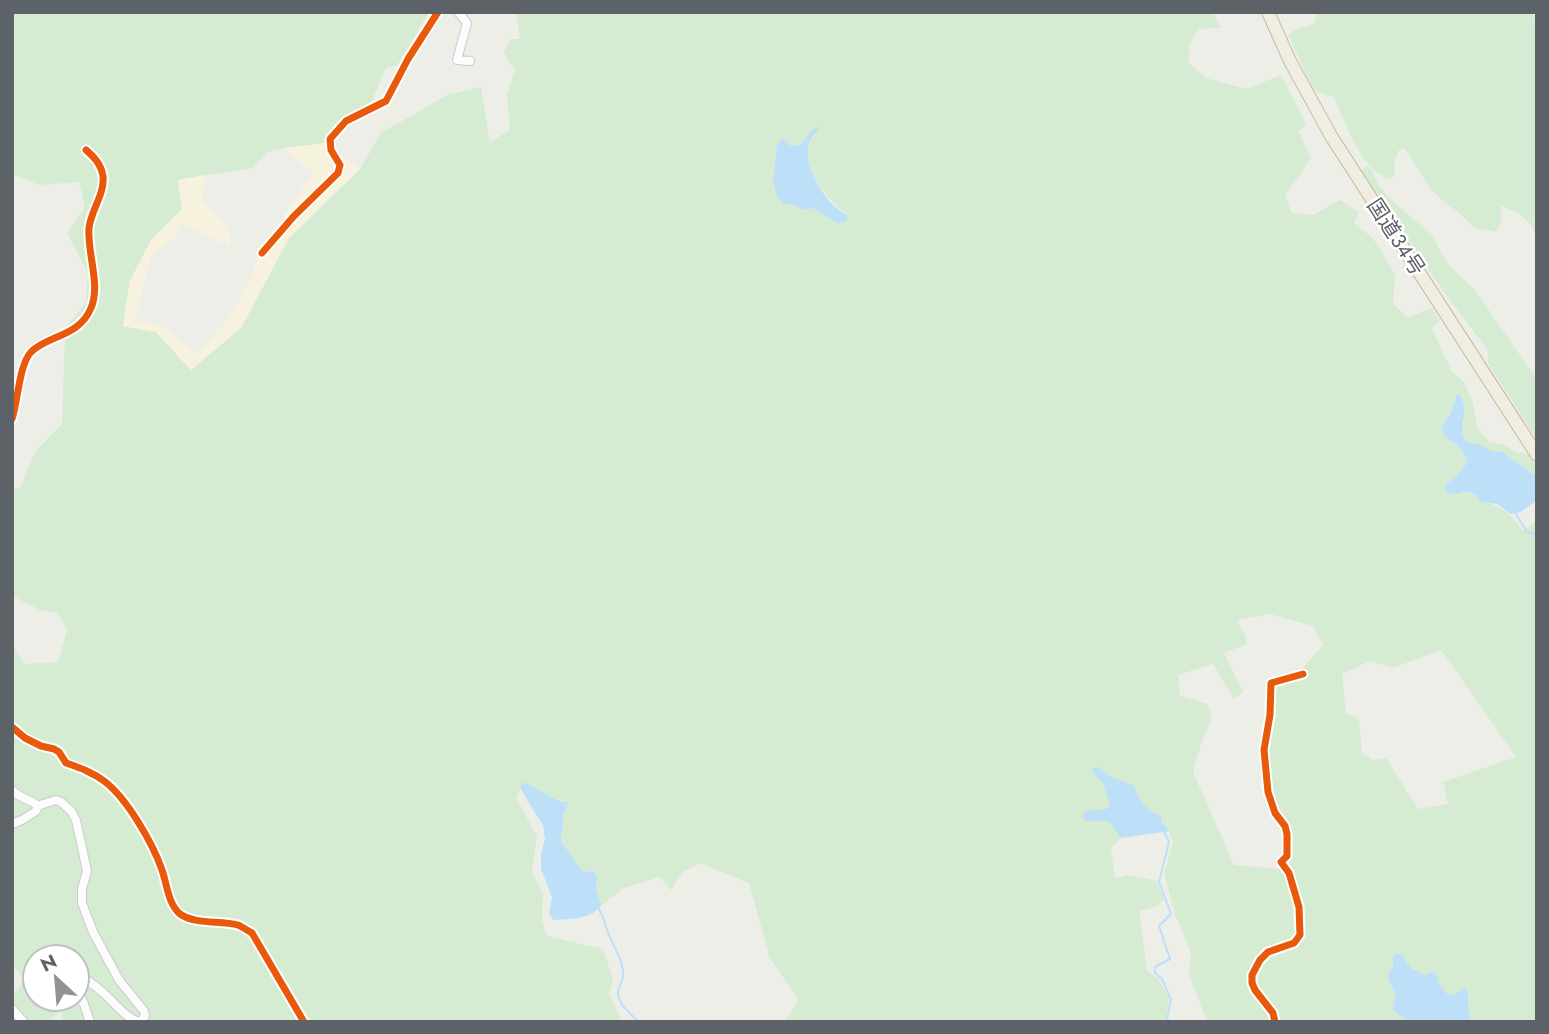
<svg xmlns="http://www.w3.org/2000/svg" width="1549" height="1034" viewBox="0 0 1549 1034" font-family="Jost,'Noto Sans JP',sans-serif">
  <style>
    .green { fill: #d5ecd3; fill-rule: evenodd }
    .sand { fill: #f7f2dd }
    .water { fill: #bddff8 }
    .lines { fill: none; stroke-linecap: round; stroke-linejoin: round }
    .stream { stroke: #bddff8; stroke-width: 2 }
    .minor-casing { stroke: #cacbca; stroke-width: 10 }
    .highway-casing { stroke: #c7b895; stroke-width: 14 }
    .minor { stroke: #fcfcfc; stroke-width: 8 }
    .highway { stroke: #f0ede2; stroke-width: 12 }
    .cycleway-casing { stroke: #fff; stroke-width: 11 }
    .cycleway { stroke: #e8590c; stroke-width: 7 }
    .labels { text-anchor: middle; stroke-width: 5; stroke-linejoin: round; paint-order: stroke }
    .street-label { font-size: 21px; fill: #5d6268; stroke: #fff }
  </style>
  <rect width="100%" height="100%" fill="#eeeee9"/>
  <path class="green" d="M12,12H429L398,65L386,68L369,108L340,121L325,143L285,148L267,152L253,168L178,180L182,209L151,240L130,281L123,326L156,332L191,370L241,328L289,238L360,169L381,133L447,95L481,87L490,142L510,130L507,94L515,70L504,53L511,39H520L516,12H1213L1221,28L1198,29L1190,44L1188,62L1206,78L1246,89L1281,75L1306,124L1299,132L1311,158L1285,196L1292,213L1313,215L1340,200L1359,212L1354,223L1373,238L1395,275L1393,304L1408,317L1432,308L1439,320L1432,329L1452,372L1464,382L1473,403L1477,427L1489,442L1505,445L1516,452L1528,454L1537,466V474H1533L1501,451C1491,453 1489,449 1481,445C1477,443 1473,445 1470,443C1458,438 1465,427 1464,418C1462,411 1458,404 1455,397C1454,408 1448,417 1442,427C1445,432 1448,439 1453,443C1462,449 1466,451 1467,463L1458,475L1445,485L1451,494C1467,492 1471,489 1482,502C1504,506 1510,514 1523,531L1537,521V1022H1470L1466,989L1464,987L1456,994L1448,995L1439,983L1411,968L1402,955L1393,968L1388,979L1396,995V1012L1409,1022H1207L1189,974L1191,953L1175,914L1164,873L1173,843L1169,831L1120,838L1111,849L1115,878L1128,875L1157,881L1164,900L1156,907L1139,911L1147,971L1159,979L1169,1000L1166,1018L1168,1022H784L799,1000L770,959L749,883L700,863L683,872L671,890L659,877L624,888L601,906L596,888L594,872L582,871L561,841L564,812L561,802L524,782L516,798L537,836L532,871L543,894L542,922L547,936L603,949L613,979L609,994L621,1019L609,1022H61L62,1009L49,1022H30L12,1001V994L19,989L24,978L12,965V644L25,664L58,662L67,630L57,612L42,611L12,596V490L21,486L35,452L62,424L65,328L86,303L88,273L67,233L85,207L79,182L39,185L12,174ZM812,130L815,134C814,136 809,143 808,144C801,167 827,200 844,212L839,224L813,208L804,210L795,205L784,204L791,146L800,145ZM1270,614L1313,626L1323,645L1299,672L1276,679L1268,752L1273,802L1292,828L1291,859L1280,869L1234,865L1193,772L1203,738L1212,718L1208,704L1180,696L1178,675L1213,664L1234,699L1243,692L1224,653L1247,644L1246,637L1237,620ZM1441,650L1516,757L1443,782L1448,804L1418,809L1386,758L1372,760L1362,752L1359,718L1346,713L1342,674L1370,661L1393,668ZM35,957H77V999H35Z
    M1317,12H1532L1537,24V235C1527,217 1520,213 1501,206V223L1496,232L1475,228L1457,211L1448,205L1432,191L1404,148L1399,150C1395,159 1393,166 1395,176L1389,179C1360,169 1346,123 1334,98L1318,92L1313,88L1288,35L1295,30L1315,23Z
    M1367,166L1371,168L1378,184L1388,197L1432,235L1447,263L1474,289L1536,378L1537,440L1488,363V350L1446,295L1362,174V169Z"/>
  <path class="sand" d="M325,143L360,169L289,238L241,328L191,370L156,332L123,326L130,281L151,240L182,209L178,180L205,175L202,199C214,213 234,227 230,246L182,224L174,238L151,256L134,320L161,326L198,354L230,316L251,279L259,253L313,173L285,148Z"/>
  <path class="water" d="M820,126C816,132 810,139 808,146C804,164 819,189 831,203C837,209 843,211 848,218L846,221L839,224L813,208L804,210L795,205L784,204L777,197L773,181L777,146L782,138L791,146L800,145L812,130Z
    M1458,393C1461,397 1464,402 1464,408C1466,418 1456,438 1470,443C1474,445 1478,443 1481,445C1489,449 1491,453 1501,451L1533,474H1537V500L1521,512L1511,514L1497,504L1482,502C1466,482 1462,499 1446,492L1445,485L1458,475L1467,463C1465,442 1442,442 1442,428C1442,424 1448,418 1450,414C1454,407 1454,399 1458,393Z
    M1098,767L1113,778L1133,785C1140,798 1145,813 1161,815L1162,823L1170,831L1120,838C1109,817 1108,821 1085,821L1082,817L1085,811L1107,809L1110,805L1103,783L1094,774L1092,768Z
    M524,782L561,802H569L564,812L561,841L582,871L594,872L597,877L596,888L601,906C590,920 569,919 553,920L549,913L552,897L541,869V854L545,839L543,825L533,810L520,787Z
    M1397,954L1402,955L1411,968L1425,975L1433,972L1437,975L1439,983L1448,995L1456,994L1464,987L1467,989L1470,1022H1409L1395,1012L1393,1007L1396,995L1388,979V974L1393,968V957Z"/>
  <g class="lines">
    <path class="stream" d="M1515,513L1527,532L1537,535
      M1164,831L1169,842L1159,882L1171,914L1159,926L1170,959L1155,967V973L1162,979L1171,1000L1167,1018L1170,1022
      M599,909C604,917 605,926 609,935C614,948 624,961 623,976C623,981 619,986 618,991C617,1004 631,1014 639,1022"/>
    <g class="minor-casing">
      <path id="minor" d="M458,12L467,23L457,60L470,61
        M262,253L294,216L338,173L340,165L331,150L330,139L346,121L386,101L408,59L438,12
        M12,419C18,401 19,365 31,352C48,335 79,337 91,308C101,285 87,253 89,228C91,210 105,194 103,176C101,164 94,157 86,150
        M12,727L25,738L41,746L54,749L59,752L66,763C80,768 92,772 104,781C127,798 153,844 162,870C167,884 168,904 180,914C196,925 220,920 238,925C243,927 248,931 252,933L304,1022
        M12,790C20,799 31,799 38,806
        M12,824L22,820L36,811L38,806L43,804L56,800L61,802L71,811L76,820L87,871L82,889V903L93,932L119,980L144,1011L145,1016L141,1022
        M77,972C84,979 92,983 100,990C113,1000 124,1018 140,1022
        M77,991L84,1004L90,1022
        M12,1009L24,1022
        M1275,1022L1273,1013L1255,990L1252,983V975L1260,960L1268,952L1294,943L1300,935L1299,907L1289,873L1281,862L1287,856V834L1285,826L1275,813L1268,792L1264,750L1270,715L1271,683L1303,674"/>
    </g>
    <g class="highway-casing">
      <path id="highway" d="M1268,12L1290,61L1331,136L1537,455"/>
    </g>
    <use href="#minor" class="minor"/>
    <use href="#highway" class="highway"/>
    <g class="cycleway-casing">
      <path id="cycleway" d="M262,253L294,216L338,173L340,165L331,150L330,139L346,121L386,101L408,59L438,12
        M12,419C18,401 19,365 31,352C48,335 79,337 91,308C101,285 87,253 89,228C91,210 105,194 103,176C101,164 94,157 86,150
        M12,727L25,738L41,746L54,749L59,752L66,763C80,768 92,772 104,781C127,798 153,844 162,870C167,884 168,904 180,914C196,925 220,920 238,925C243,927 248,931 252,933L304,1022
        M1275,1022L1273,1013L1255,990L1252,983V975L1260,960L1268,952L1294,943L1300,935L1299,907L1289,873L1281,862L1287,856V834L1285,826L1275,813L1268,792L1264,750L1270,715L1271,683L1303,674"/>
    </g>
    <use href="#cycleway" class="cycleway"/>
  </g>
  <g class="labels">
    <g class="street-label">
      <text transform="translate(1396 237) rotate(57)" y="7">国道34号</text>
    </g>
  </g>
  <rect width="1549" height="1034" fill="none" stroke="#5d6268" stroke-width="28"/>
  <g transform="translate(56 978) rotate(334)"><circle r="33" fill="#ffffff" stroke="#bec0c3" stroke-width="2"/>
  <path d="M0-5L12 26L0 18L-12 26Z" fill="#909395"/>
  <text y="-10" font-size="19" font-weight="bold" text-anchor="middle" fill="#5d6268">N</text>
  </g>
</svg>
